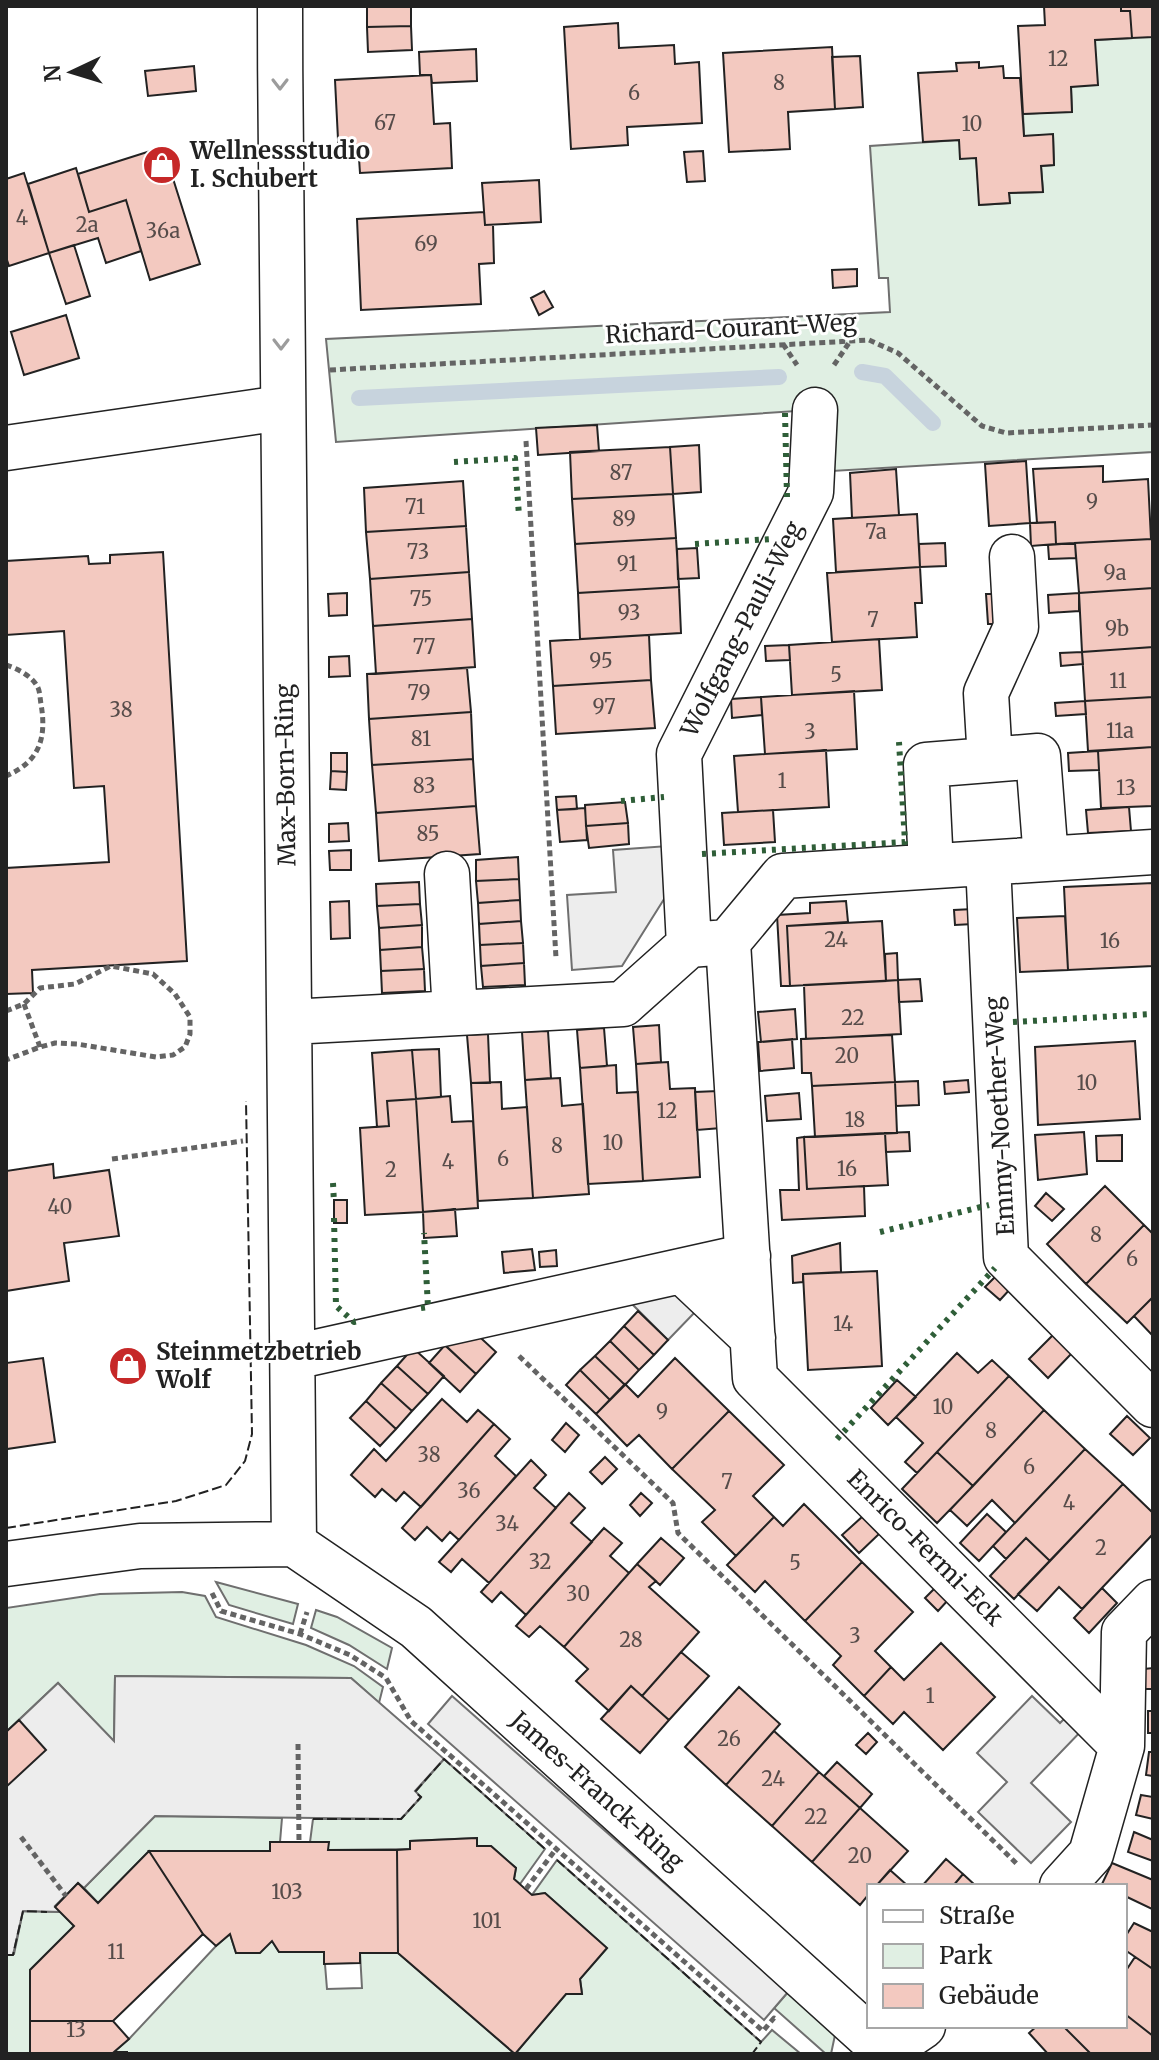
<svg xmlns="http://www.w3.org/2000/svg" width="1159" height="2060" viewBox="0 0 1159 2060" font-family="Merriweather,serif">
  <style>
    .green { fill: #e0efe3; stroke: #6f6f6f; stroke-width: 2 }
    .parking { fill: #ededed; stroke: #6f6f6f; stroke-width: 2 }
    .lines { fill: none; stroke-linecap: round; stroke-linejoin: round }
    .stream { stroke: #c7d3dd; stroke-width: 16 }
    .building { fill: #f3c9c0; stroke: #222; stroke-width: 2 }
    .minor-casing { stroke: #222; stroke-width: 47 }
    .path { stroke: #646464; stroke-width: 5; stroke-dasharray: 6 4; stroke-linecap: butt }
    .minor { stroke: #fff; stroke-width: 44 }
    .hedge { stroke: #2f5e38; stroke-width: 6; stroke-dasharray: 4 6; stroke-linecap: butt }
    .fence { stroke: #222; stroke-width: 2; stroke-dasharray: 10 4; stroke-linecap: butt }
    .oneway { stroke: #9c9c9c }
    .labels { text-anchor: middle; stroke-width: 6; stroke-linejoin: round; paint-order: stroke }
    .number-label { font-size: 20px; fill: #564c4a }
    .poi-label { font-size: 24px; font-weight: bold; fill: #222; stroke: #fff; text-anchor: start }
    .street-label { font-size: 24px; fill: #222; stroke: #fff }
  </style>
  <rect width="100%" height="100%" fill="#fff"/>
  <path class="green" d="M1153,6V452L832,471L827,409L336,442L326,339L890,312L888,278H879L870,146L959,140L976,158L980,205L1010,203L1009,193L1043,192L1041,166L1054,165L1053,135L1024,136L1023,114L1072,111L1071,87L1095,40L1132,38Z
    M216,1582L298,1604L293,1624L229,1605Z
    M182,1592L205,1596L216,1617L306,1645L354,1666L383,1687L379,1703L351,1678L115,1676L114,1742L58,1683L6,1732V1608L100,1594Z
    M316,1610L337,1617L392,1648L387,1669L349,1645L311,1628Z
    M444,1759L545,1849L520,1884L514,1879L516,1868L491,1846H477L476,1838L410,1841V1849L328,1850V1842H310L313,1819H401L421,1797L415,1792Z
    M155,1816L282,1818L280,1842H270V1851H149L98,1903L84,1888Z
    M557,1860L761,2042L772,2030L801,2054H127L114,2052L129,2039L216,1946L230,1934L236,1953L272,1941L279,1952H324L327,1989L362,1988L360,1953H398L515,2054L566,1994L582,1993L580,1979L607,1948L545,1893L532,1895Z
    M23,1911L61,1912L74,1926L30,1970V2054H6V1955L14,1954Z
    M788,1992L835,2035L831,2054H826L774,2008Z"/>
  <path class="parking" d="M668,846L671,888L622,966L572,970L567,895L616,892L613,850Z
    M673,1286L697,1310L668,1340L624,1296Z
    M115,1676L351,1678L444,1759L415,1791L421,1797L401,1819L155,1816L84,1888L78,1883L55,1906L61,1912L23,1911L13,1955H6V1787L19,1720L58,1683L114,1741Z
    M452,1696L788,1992L764,2020L428,1724Z
    M1032,1696L1060,1723L1072,1711L1087,1725L1031,1783L1071,1822L1031,1863L978,1812L1007,1782L977,1753Z"/>
  <g class="lines">
    <path class="stream" d="M862,372L885,376L933,423
      M359,398L779,377"/>
  </g>
  <path class="building" d="M367,6H411V26L367,27Z
    M1044,6H1121V11H1130L1132,38L1095,40L1098,85L1071,87L1072,112L1023,114L1018,26L1045,25Z
    M1121,6H1153V37L1132,38L1130,11H1121Z
    M618,23L619,48L674,45L675,64L699,62L702,123L627,127L628,145L571,149L564,27Z
    M411,26L412,50L368,52L367,27Z
    M832,47L835,109L788,112L790,149L729,152L723,53Z
    M476,49L477,81L432,83L431,75H420L419,52Z
    M860,56L863,107L835,109L832,57Z
    M979,62V68L1003,66L1004,78H1020L1024,136L1053,134L1054,165L1041,166L1043,192L1009,193L1010,203L979,205L976,158L960,159L959,140L923,142L918,73L957,71L956,63Z
    M194,66L196,91L148,96L145,71Z
    M431,75L434,124L450,123L452,168L360,173L359,158L339,159L335,80Z
    M163,147L200,264L150,280L126,200L89,212L78,174Z
    M703,151L705,181L687,182L684,152Z
    M76,168L89,212L126,200L141,251L106,263L98,238L49,253L28,184Z
    M24,173L49,253L9,266L6,257V179Z
    M539,180L541,222L485,225L482,183Z
    M484,212L485,225H493L494,263L479,264L481,304L361,310L357,219Z
    M74,245L90,296L66,304L49,253Z
    M857,269V286L833,288L832,270Z
    M544,291L553,307L539,315L531,298Z
    M66,315L79,358L24,375L11,332Z
    M597,425L599,451L538,455L536,428Z
    M699,445L701,492L673,494L670,447Z
    M670,447L673,494L572,499L570,452Z
    M1026,461L1030,523L989,526L985,464Z
    M1103,466V482L1148,479L1151,539L1056,544L1055,522L1037,523L1033,469Z
    M896,469L899,515L852,518L850,473Z
    M463,481L466,526L366,532L364,488Z
    M673,494L676,538L575,544L572,499Z
    M917,514L920,567L836,572L833,519Z
    M1055,522L1056,544L1031,546L1030,523Z
    M466,526L469,572L370,579L366,532Z
    M676,538L679,587L578,593L575,544Z
    M1151,539H1153V588L1079,593L1075,543Z
    M945,543L946,566L920,567L919,544Z
    M1075,543L1076,558L1049,559L1048,545Z
    M697,548L699,578L678,579L677,549Z
    M163,552L187,961L32,970L33,993L6,994V868L109,862L104,786L74,788L64,631L6,635V561L88,556L89,564L110,563V555Z
    M920,567L922,603H915L917,637L832,642L827,573Z
    M469,572L472,619L373,626L370,579Z
    M679,587L681,633L580,639L578,593Z
    M1153,588V647L1082,652L1079,593Z
    M347,593V615L329,616L328,594Z
    M1079,593V611L1049,613L1048,595Z
    M986,594H997L998,624H988Z
    M472,619L475,667L376,674L373,626Z
    M649,635L651,680L553,686L550,641Z
    M879,639L882,690L792,695L789,645Z
    M789,645L790,660L766,661L765,646Z
    M1153,647V697L1085,701L1082,652Z
    M1082,652L1083,664L1061,666L1060,653Z
    M349,656L350,676L329,677V657Z
    M467,668L471,712L369,719L367,674Z
    M651,680L655,728L556,734L553,686Z
    M854,691L857,749L765,754L761,697Z
    M761,697L762,715L732,718L731,699Z
    M1153,697V747L1088,751L1085,701Z
    M1085,701L1086,714L1056,716L1055,703Z
    M471,712L473,759L372,765L369,719Z
    M1153,747V806L1101,808L1098,751Z
    M826,750L829,807L738,812L734,756Z
    M1098,751L1099,770L1069,771L1068,753Z
    M331,753H347V772L331,771Z
    M473,759L476,806L376,813L372,765Z
    M331,771L347,772L346,790L330,789Z
    M576,796L577,809L557,810L556,797Z
    M625,802L628,823L586,826L585,805Z
    M476,806L480,854L379,861L376,813Z
    M1129,807L1131,831L1088,833L1086,810Z
    M585,808L587,840L560,842L557,810Z
    M773,810L775,842L724,845L722,813Z
    M348,823L349,841L329,842V824Z
    M628,823L629,844L589,848L586,826Z
    M351,850V870H330L329,851Z
    M518,857L519,879L476,881V860Z
    M519,879L520,900L478,903L476,881Z
    M419,882L420,904L377,906L376,884Z
    M1153,883V966L1068,970L1064,887Z
    M520,900L521,921L479,924L478,903Z
    M349,901L350,938L331,939L330,902Z
    M846,901L848,922L787,926L790,986H781L777,915L810,913V903Z
    M420,904L422,925L379,928L377,906Z
    M973,909V924L955,925L954,910Z
    M1065,916L1068,970L1020,972L1017,918Z
    M521,921L523,943L480,945L479,924Z
    M882,921L886,981L790,986L787,926Z
    M422,925V947L380,950L379,928Z
    M523,943L524,963L481,966L480,945Z
    M422,947L424,969L381,971L380,950Z
    M897,953L898,980L886,981L885,954Z
    M524,963L525,985L483,987L481,966Z
    M424,969L425,991L382,993L381,971Z
    M920,979L922,1001L899,1002L898,980Z
    M898,980L901,1034L806,1039L804,985Z
    M795,1009L797,1039L761,1042L758,1012Z
    M659,1025L661,1062L636,1064L633,1027Z
    M604,1028L607,1066L580,1068L577,1030Z
    M548,1031L551,1078L525,1080L522,1032Z
    M488,1034L490,1083H471L467,1035Z
    M892,1035L895,1082L812,1086L811,1073H802L801,1039Z
    M792,1039L794,1068L760,1071L758,1042Z
    M1135,1041L1140,1119L1038,1125L1035,1047Z
    M439,1049L441,1097L416,1099L412,1050Z
    M412,1050L416,1099L387,1101L389,1126L377,1127L372,1053Z
    M668,1062L670,1089L695,1088L700,1177L643,1181L636,1064Z
    M616,1065L617,1093L638,1092L643,1181L588,1184L580,1068Z
    M560,1078L562,1106L583,1104L589,1194L533,1198L525,1080Z
    M968,1080L969,1092L945,1094L944,1082Z
    M918,1081L919,1105L896,1106L895,1082Z
    M501,1082L502,1109L527,1107L533,1198L478,1201L471,1083Z
    M895,1082L897,1133L815,1137L812,1086Z
    M718,1091L721,1128L697,1130L695,1092Z
    M799,1093L801,1119L767,1121L765,1096Z
    M450,1096L452,1122L473,1121L478,1208L423,1212L416,1099Z
    M416,1099L423,1212L365,1215L360,1128L389,1126L387,1101Z
    M909,1132L910,1151L886,1152L885,1133Z
    M1084,1132L1087,1174L1038,1180L1035,1135Z
    M885,1133L888,1185L807,1189L804,1137Z
    M1122,1135V1161H1097L1096,1136Z
    M804,1137L807,1189L864,1186L865,1216L782,1220L780,1190H799L797,1138Z
    M53,1164L54,1178L109,1170L119,1236L64,1243L69,1281L6,1291V1171Z
    M1105,1186L1144,1225L1086,1284L1047,1244Z
    M1046,1193L1064,1209L1052,1221L1035,1206Z
    M334,1200H347V1223H334Z
    M455,1209L457,1236L424,1238L423,1212Z
    M1144,1225L1153,1234V1297L1127,1323L1086,1284Z
    M840,1243L841,1272L803,1274V1282L793,1283L792,1256Z
    M532,1249L535,1270L504,1273L502,1252Z
    M556,1250L557,1266L540,1267L539,1252Z
    M877,1271L882,1366L808,1370L803,1274Z
    M999,1273L1012,1287L1000,1300L985,1287Z
    M1153,1297V1336L1134,1316Z
    M638,1311L668,1340L654,1355L624,1326Z
    M624,1326L654,1355L639,1370L610,1341Z
    M470,1328L496,1352L476,1374L438,1339Z
    M1053,1335L1072,1353L1048,1378L1029,1359Z
    M610,1341L639,1370L625,1385L595,1356Z
    M445,1345L476,1374L460,1392L429,1363Z
    M413,1348L444,1376L428,1394L397,1366Z
    M957,1353L978,1373L992,1360L1009,1376L917,1473L905,1462L923,1443L896,1417Z
    M595,1356L625,1385L610,1400L580,1370Z
    M43,1358L55,1442L7,1449L6,1363Z
    M675,1358L729,1411L672,1469L639,1435L627,1446L596,1414L625,1384L638,1397Z
    M397,1366L428,1394L412,1411L381,1383Z
    M580,1370L610,1400L596,1414L566,1385Z
    M1009,1376L1044,1410L973,1486L937,1452Z
    M897,1380L916,1397L888,1425L871,1408Z
    M381,1383L412,1411L396,1429L366,1401Z
    M442,1399L467,1422L478,1410L494,1424L421,1507L404,1492L396,1501L382,1489L375,1497L351,1475L374,1449L386,1461Z
    M366,1401L396,1429L380,1446L350,1418Z
    M1044,1410L1085,1449L1015,1523L992,1500L967,1526L950,1510Z
    M729,1411L784,1465L753,1496L774,1517L736,1556L702,1522L715,1510L672,1469Z
    M1127,1416L1150,1438L1133,1455L1110,1434Z
    M566,1423L579,1435L565,1452L552,1440Z
    M494,1424L510,1439L495,1456L516,1476L459,1540L450,1532L442,1541L427,1527L415,1540L402,1528Z
    M1085,1449L1123,1484L1050,1561L1026,1538L1006,1559L993,1546Z
    M937,1452L973,1486L937,1523L902,1489Z
    M605,1457L617,1469L602,1484L590,1472Z
    M531,1460L546,1475L534,1488L556,1508L489,1583L462,1559L451,1572L439,1562Z
    M1123,1484L1153,1513V1534L1082,1609L1059,1587L1037,1611L1018,1594Z
    M569,1493L585,1508L571,1523L592,1542L526,1615L501,1592L492,1602L481,1592Z
    M641,1493L652,1503L640,1516L630,1505Z
    M804,1504L862,1562L805,1621L765,1581L755,1592L727,1565L774,1517L783,1526Z
    M987,1514L1006,1532L979,1561L960,1543Z
    M862,1517L879,1534L859,1553L842,1535Z
    M604,1528L622,1543L610,1556L629,1573L564,1647L540,1626L529,1637L516,1626Z
    M661,1538L684,1558L660,1585L637,1564Z
    M1026,1538L1050,1561L1014,1599L990,1576Z
    M862,1562L913,1612L875,1651L891,1667L864,1696L833,1665L841,1656L805,1621Z
    M637,1564L656,1581L649,1587L699,1632L642,1696L631,1686L609,1711L576,1681L588,1669L564,1647Z
    M936,1587L949,1599L938,1611L925,1598Z
    M1102,1588L1117,1603L1089,1633L1074,1618Z
    M941,1643L995,1697L943,1750L904,1712L893,1724L864,1696L891,1667L904,1680Z
    M681,1652L709,1676L669,1720L642,1696Z
    M1153,1668V1689H1145L1144,1669Z
    M631,1686L669,1720L640,1753L601,1719Z
    M739,1687L780,1724L726,1785L685,1747Z
    M1148,1711H1153V1733H1148Z
    M19,1720L46,1750L6,1787V1732Z
    M774,1731L819,1772L772,1826L726,1785Z
    M868,1733L877,1742L866,1754L856,1745Z
    M1149,1752H1153V1776L1146,1775Z
    M837,1762L872,1794L860,1808L824,1776Z
    M819,1772L860,1808L812,1862L772,1826Z
    M1141,1795L1153,1797V1819L1136,1815Z
    M860,1808L908,1851L876,1886H869V1894L860,1905L812,1862Z
    M1134,1832L1153,1840V1861L1128,1852Z
    M477,1838V1846H491L516,1868L514,1879L532,1895L545,1893L607,1948L580,1979L582,1994H566L515,2054L398,1953L397,1850L410,1849V1841Z
    M270,1842H329L328,1850H397L398,1953H360V1963L324,1964V1952H279L272,1941L260,1953H236L230,1934L216,1946L203,1934L149,1851H270Z
    M149,1851L203,1934L113,2021H30V1970L74,1926L55,1907L78,1883L98,1903Z
    M946,1859L963,1874L953,1886H922Z
    M1112,1863L1153,1880L1152,1909L1125,1896V1886H1106L1102,1884Z
    M890,1870L908,1886H876Z
    M963,1874L976,1886H953Z
    M1134,1923L1153,1932V1969L1125,1950V1937Z
    M1135,1957L1153,1969V2036L1125,2014V1972Z
    M1125,2014L1153,2036V2054H1091L1063,2026H1125Z
    M30,2021H113L129,2039L114,2052H127V2054H30Z
    M1037,2026H1063L1091,2054H1048L1029,2033Z"/>
  <g class="lines">
    <g class="minor-casing">
      <path id="minor" d="M280,6C281,519 294,1032 294,1544
        M6,448L282,408
        M990,760L986,693L1016,627L1012,557
        M988,863L1006,1257L1153,1405
        M931,866L926,765L1038,756L1046,859
        M447,874L455,1013
        M728,942L755,1378L1122,1746
        M689,945L679,754L811,492L815,410
        M290,1022L623,1004L689,945L728,942L783,876L1153,852
        M682,1271L753,1338
        M294,1357L748,1256
        M294,1544L416,1627L888,2054
        M6,1564L140,1546L294,1544
        M1062,1886L1091,1854L1122,1746L1124,1632L1153,1602
        M882,2054L923,2026"/>
    </g>
    <path class="path" d="M783,344L797,365
      M834,365L851,340
      M330,370L869,340L898,353L982,426L1006,433L1153,425
      M526,441L556,958
      M6,665C16,668 32,676 37,686C40,690 40,699 41,704C47,739 39,762 6,776
      M24,1004L40,1047
      M6,1011L24,1004L40,988L75,984L111,966L153,974L175,994L190,1017V1034L185,1047L173,1055L156,1057L77,1044L55,1043L40,1047L6,1060
      M112,1159L243,1141
      M519,1356L673,1503L678,1533L1018,1865
      M212,1593L221,1611L300,1634L350,1655L386,1678L411,1721L763,2031L774,2018L776,2019
      M300,1634L307,1612
      M298,1744L299,1842
      M21,1837L66,1896
      M526,1889L556,1849"/>
    <use href="#minor" class="minor"/>
    <path class="hedge" d="M785,413L787,497
      M454,462L515,458L519,516
      M695,544L771,539
      M621,801L664,797
      M702,854L905,842L899,742
      M1013,1022L1153,1014
      M333,1183L334,1203
      M334,1218L336,1306L354,1322L359,1321
      M880,1232L989,1205
      M421,1308L428,1307L424,1233
      M837,1439L995,1268"/>
    <path class="fence" d="M6,1528L176,1501L226,1485L245,1461L252,1434L246,1101
      M313,1819H401L421,1797L415,1792L444,1759L545,1849
      M557,1860L761,2042L752,2054
      M6,1955H13L23,1911L47,1912"/>
  </g>
  <defs><path id="oneway-chevron" d="M-2-3.5L2.5 0L-2 3.5" fill="none" stroke-width="1.6" stroke-linecap="round" stroke-linejoin="round" transform="scale(2)"/></defs>
  <g class="oneway">
    <use href="#oneway-chevron" transform="translate(280 84) rotate(90)"/>
    <use href="#oneway-chevron" transform="translate(281 344) rotate(90)"/>
  </g>
  <defs>
    <g id="shop-disc" transform="scale(2)"><circle r="9.5" fill="#c62828" stroke="#fff"/><path d="M-5-2.5h2.3a2.7 3.5 0 0 1 5.4 0H5L5.5 6h-11ZM-1.5-2.5h3a1.5 2.3 0 0 0-3 0Z" fill="#fff"/></g>
  </defs>
  <g fill-rule="evenodd">
    <use href="#shop-disc" x="162" y="165"/>
    <use href="#shop-disc" x="128" y="1366"/>
  </g>
  <g class="labels">
    <g class="number-label">
      <text x="1058" y="66">12</text>
      <text x="779" y="90">8</text>
      <text x="634" y="100">6</text>
      <text x="385" y="130">67</text>
      <text x="972" y="131">10</text>
      <text x="22" y="225">4</text>
      <text x="87" y="232">2a</text>
      <text x="163" y="238">36a</text>
      <text x="426" y="251">69</text>
      <text x="621" y="480">87</text>
      <text x="1092" y="509">9</text>
      <text x="415" y="514">71</text>
      <text x="624" y="526">89</text>
      <text x="876" y="539">7a</text>
      <text x="418" y="559">73</text>
      <text x="627" y="571">91</text>
      <text x="1115" y="580">9a</text>
      <text x="421" y="606">75</text>
      <text x="629" y="620">93</text>
      <text x="873" y="627">7</text>
      <text x="1117" y="636">9b</text>
      <text x="424" y="654">77</text>
      <text x="601" y="668">95</text>
      <text x="836" y="682">5</text>
      <text x="1118" y="688">11</text>
      <text x="419" y="700">79</text>
      <text x="604" y="714">97</text>
      <text x="121" y="717">38</text>
      <text x="1120" y="738">11a</text>
      <text x="810" y="739">3</text>
      <text x="421" y="746">81</text>
      <text x="782" y="788">1</text>
      <text x="424" y="793">83</text>
      <text x="1126" y="795">13</text>
      <text x="428" y="841">85</text>
      <text x="836" y="947">24</text>
      <text x="1110" y="948">16</text>
      <text x="853" y="1025">22</text>
      <text x="847" y="1063">20</text>
      <text x="1087" y="1090">10</text>
      <text x="667" y="1118">12</text>
      <text x="855" y="1127">18</text>
      <text x="613" y="1150">10</text>
      <text x="557" y="1153">8</text>
      <text x="503" y="1166">6</text>
      <text x="448" y="1169">4</text>
      <text x="847" y="1176">16</text>
      <text x="391" y="1177">2</text>
      <text x="60" y="1214">40</text>
      <text x="1096" y="1242">8</text>
      <text x="1132" y="1266">6</text>
      <text x="843" y="1331">14</text>
      <text x="943" y="1414">10</text>
      <text x="662" y="1419">9</text>
      <text x="991" y="1438">8</text>
      <text x="429" y="1462">38</text>
      <text x="1029" y="1474">6</text>
      <text x="727" y="1489">7</text>
      <text x="469" y="1498">36</text>
      <text x="1069" y="1510">4</text>
      <text x="507" y="1531">34</text>
      <text x="1101" y="1555">2</text>
      <text x="540" y="1569">32</text>
      <text x="795" y="1570">5</text>
      <text x="578" y="1601">30</text>
      <text x="855" y="1643">3</text>
      <text x="631" y="1647">28</text>
      <text x="930" y="1703">1</text>
      <text x="729" y="1746">26</text>
      <text x="773" y="1786">24</text>
      <text x="816" y="1824">22</text>
      <text x="860" y="1863">20</text>
      <text x="287" y="1899">103</text>
      <text x="487" y="1928">101</text>
      <text x="116" y="1959">11</text>
      <text x="76" y="2037">13</text>
    </g>
    <g class="poi-label">
      <text x="190" y="159">Wellnessstudio<tspan x="190" dy="28">I. Schubert</tspan></text>
      <text x="156" y="1360">Steinmetzbetrieb<tspan x="156" dy="28">Wolf</tspan></text>
    </g>
    <g class="street-label">
      <text transform="translate(731 329) rotate(-3)" y="8">Richard-Courant-Weg</text>
      <text transform="translate(742 629) rotate(-63)" y="8">Wolfgang-Pauli-Weg</text>
      <text transform="translate(286 775) rotate(-91)" y="8">Max-Born-Ring</text>
      <text transform="translate(1000 1116) rotate(-93)" y="8">Emmy-Noether-Weg</text>
      <text transform="translate(925 1548) rotate(45)" y="8">Enrico-Fermi-Eck</text>
      <text transform="translate(597 1791) rotate(42)" y="8">James-Franck-Ring</text>
    </g>
  </g>
  <rect width="1159" height="2060" fill="none" stroke="#222222" stroke-width="16"/>
  <rect x="867" y="1884" width="260" height="144" fill="#ffffff" stroke="#a7a7a7" stroke-width="2"/>
  <rect x="883" y="1910" width="40" height="12" fill="#ffffff" stroke="#a7a7a7" stroke-width="2"/>
  <text x="939" y="1924" font-size="24" fill="#222222">Straße</text>
  <rect x="883" y="1944" width="40" height="24" fill="#e0efe3" stroke="#a7a7a7" stroke-width="2"/>
  <text x="939" y="1964" font-size="24" fill="#222222">Park</text>
  <rect x="883" y="1984" width="40" height="24" fill="#f3c9c0" stroke="#a7a7a7" stroke-width="2"/>
  <text x="939" y="2004" font-size="24" fill="#222222">Gebäude</text>
  <g transform="translate(72 72) rotate(266)" stroke="#ffffff" stroke-width="6" paint-order="stroke">
  <path d="M0-6L14 30L0 20L-14 30Z" fill="#222222"/>
  <text y="-12" font-size="22" font-weight="bold" text-anchor="middle" fill="#222222">N</text>
  </g>
</svg>
